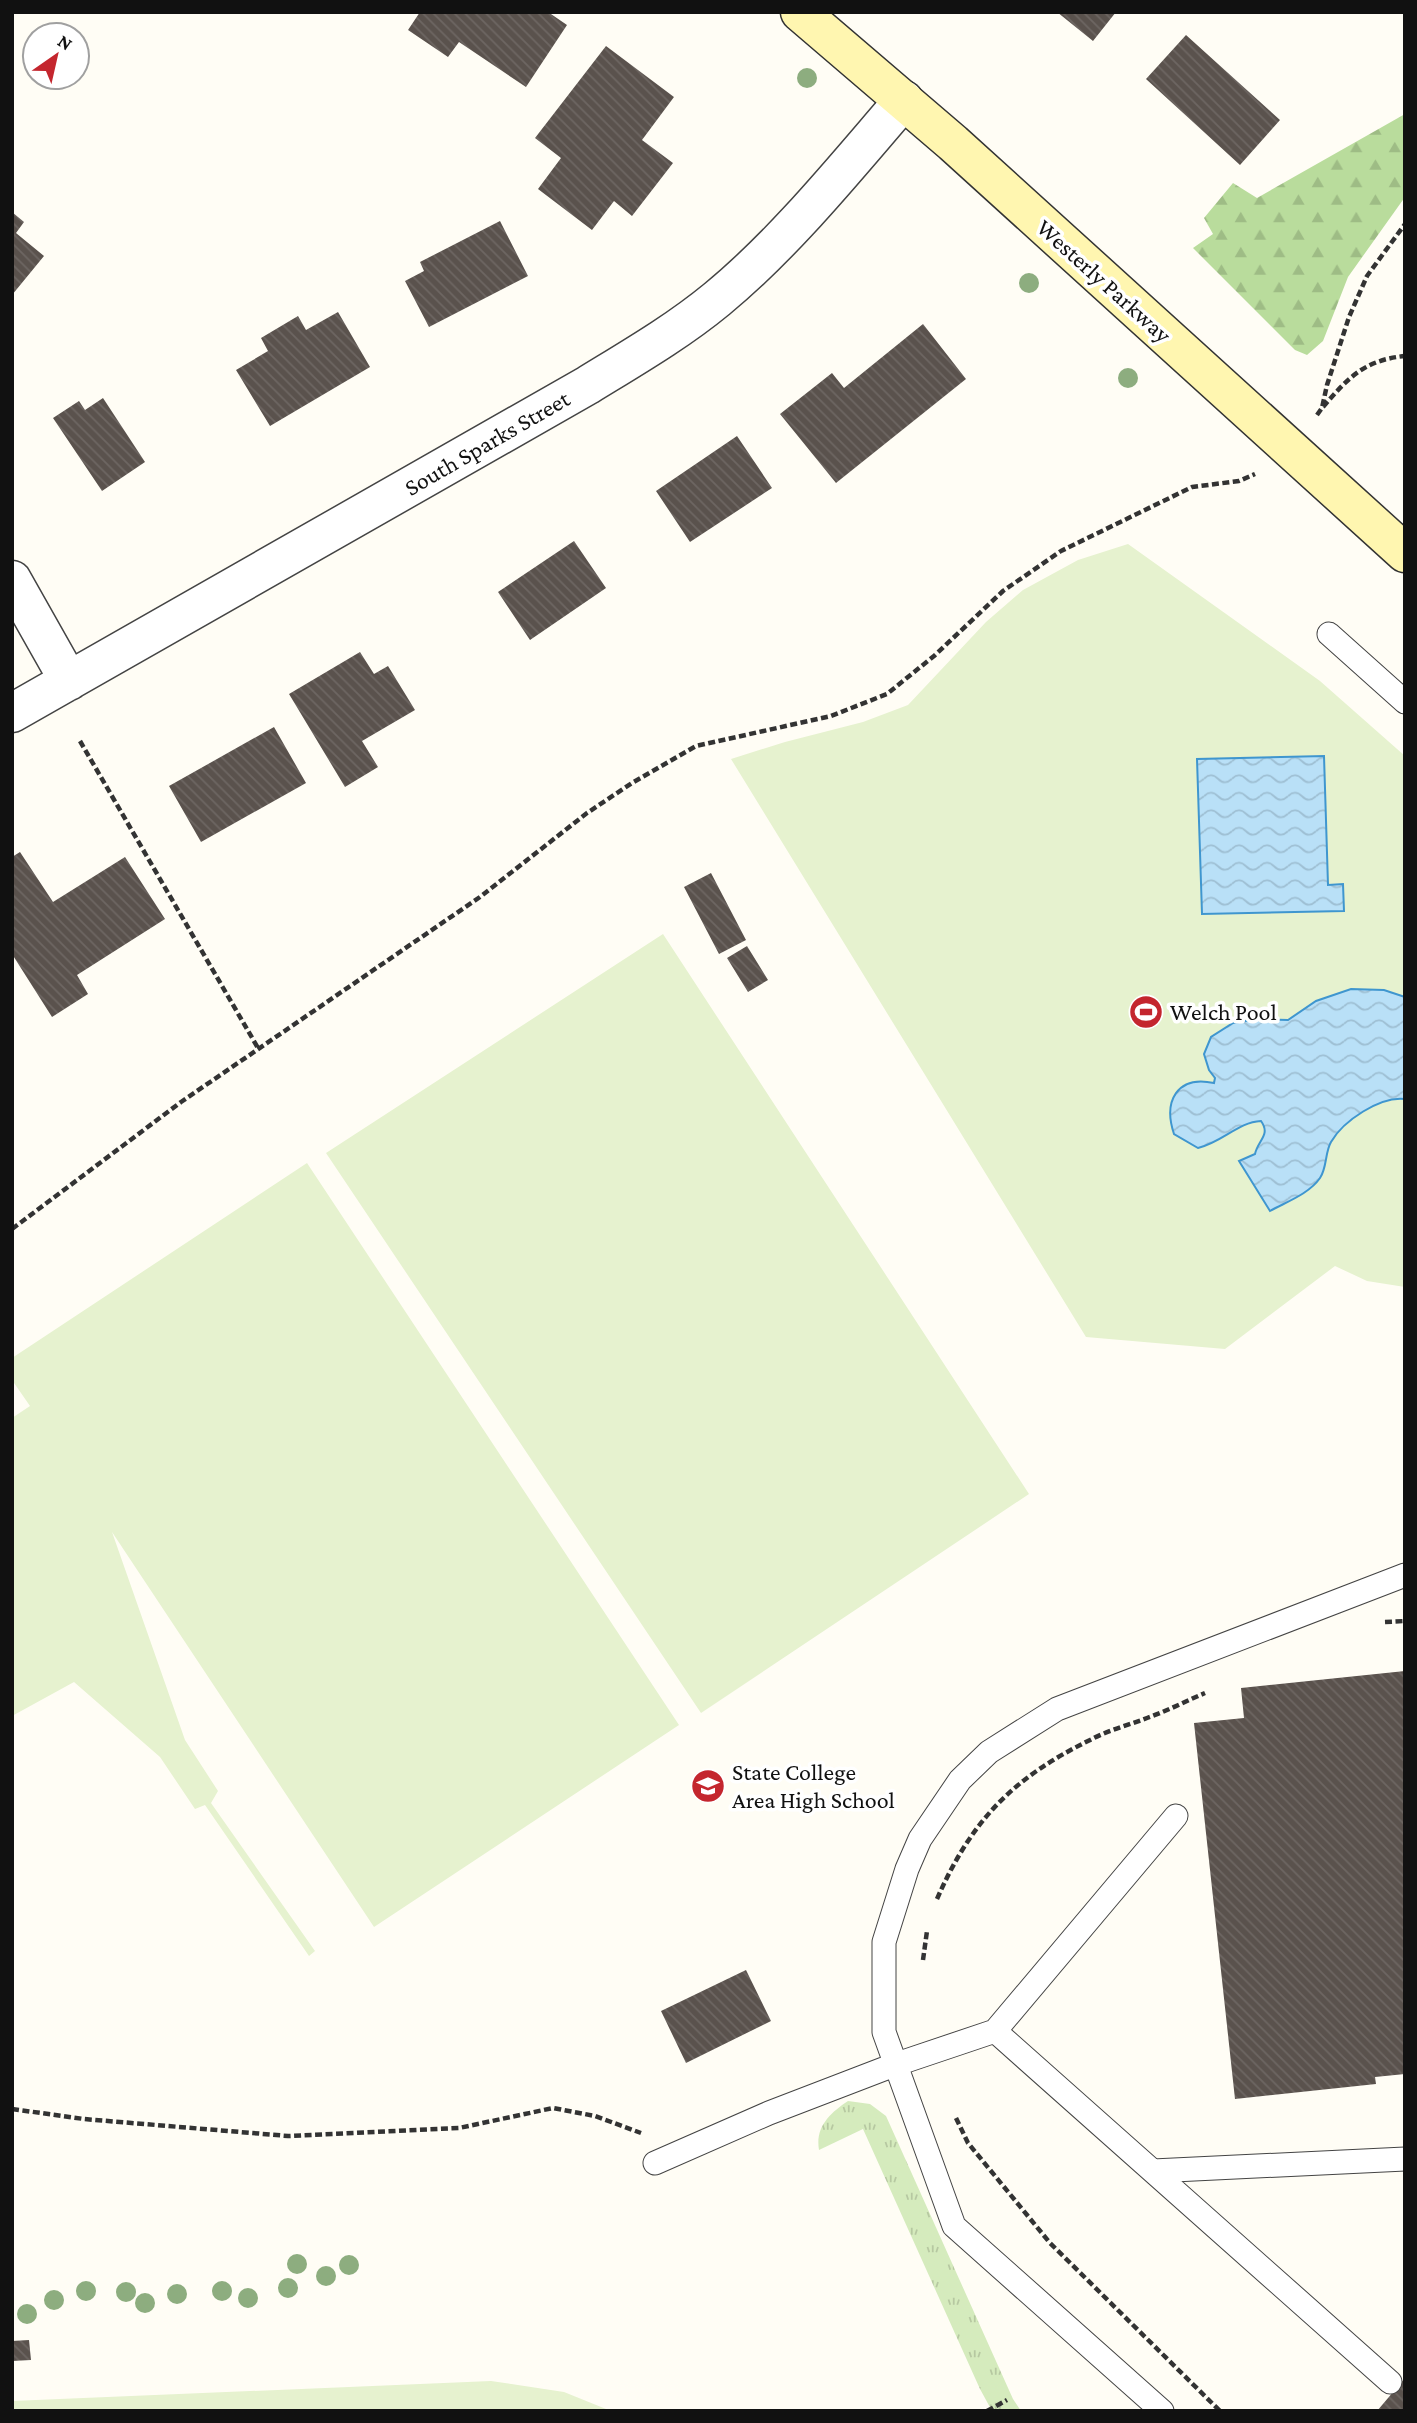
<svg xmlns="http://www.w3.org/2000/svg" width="1417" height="2423" viewBox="0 0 1417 2423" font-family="'Crimson Pro',serif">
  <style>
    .grass { fill: url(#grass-tufts) }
    .forest { fill: url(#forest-firs) }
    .pitch { fill: #e6f2cf }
    .water { fill: url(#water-waves); stroke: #3f96cf; stroke-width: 2 }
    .building { fill: url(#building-back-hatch) }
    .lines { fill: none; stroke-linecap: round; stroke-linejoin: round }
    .service-casing { stroke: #444; stroke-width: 25 }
    .minor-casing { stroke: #444; stroke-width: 41 }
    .secondary-casing { stroke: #333; stroke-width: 41 }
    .path { stroke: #333; stroke-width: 4.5; stroke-dasharray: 7 3.5; stroke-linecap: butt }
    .service { stroke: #fff; stroke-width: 23 }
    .minor { stroke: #fff; stroke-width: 38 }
    .secondary { stroke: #fff6b0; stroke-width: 38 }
    .tree { fill: #8dad7f }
    .labels { text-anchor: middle; stroke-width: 7; stroke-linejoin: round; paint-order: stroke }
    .street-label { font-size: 24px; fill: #111; stroke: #fff }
    .poi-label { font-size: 24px; fill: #111; stroke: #fff; text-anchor: start }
  </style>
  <defs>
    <pattern id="grass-tufts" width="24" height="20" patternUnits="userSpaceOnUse" patternTransform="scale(1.75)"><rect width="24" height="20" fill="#d5ebbd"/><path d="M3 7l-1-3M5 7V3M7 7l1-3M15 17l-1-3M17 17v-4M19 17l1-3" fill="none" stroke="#b6c8a1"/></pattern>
    <pattern id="forest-firs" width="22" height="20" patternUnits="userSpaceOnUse" patternTransform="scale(1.75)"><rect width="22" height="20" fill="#b9dc9c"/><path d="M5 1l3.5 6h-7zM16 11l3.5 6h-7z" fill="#9ebc85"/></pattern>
    <pattern id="water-waves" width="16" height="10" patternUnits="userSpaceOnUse" patternTransform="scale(1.75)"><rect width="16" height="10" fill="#b9e0f7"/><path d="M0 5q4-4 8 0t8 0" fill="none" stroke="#9ebfd3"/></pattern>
    <pattern id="building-back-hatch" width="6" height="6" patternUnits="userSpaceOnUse" patternTransform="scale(1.75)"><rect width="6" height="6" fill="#5a524d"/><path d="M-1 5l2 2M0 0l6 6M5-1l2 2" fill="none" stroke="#6d6662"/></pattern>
  </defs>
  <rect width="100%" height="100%" fill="#fffdf5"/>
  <path class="grass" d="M848,2101L870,2104L886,2116L1013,2399L1021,2411H992L980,2389L863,2129L819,2150C815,2127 830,2113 848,2101Z"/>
  <path class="forest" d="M1405,114V197L1348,277L1323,341L1307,355L1295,350L1193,248L1213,234L1204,218L1233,183L1257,198Z"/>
  <path class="pitch" d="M1128,544L1320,681L1405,756V1287L1367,1281L1335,1266L1225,1349L1086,1337L731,759L785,742L863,722L908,705L986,622L1023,590L1078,560Z
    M663,934L1029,1494L701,1713L326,1153Z
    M307,1163L679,1725L374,1927L112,1532L185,1740L218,1791L211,1803L315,1951L309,1956L205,1805L195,1809L160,1757L74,1682L12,1716V1418L30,1406L12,1380V1358Z
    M491,2381L564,2392L611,2411H12V2401Z"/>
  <path class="water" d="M1324,756L1328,885L1343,884L1344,911L1202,914L1197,759Z
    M1351,989L1384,990L1405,997V1099C1380,1096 1343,1121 1331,1142C1325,1152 1327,1168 1320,1178C1309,1194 1286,1202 1270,1211L1239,1161L1255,1154C1258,1140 1271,1135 1261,1121C1238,1122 1223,1142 1198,1148L1174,1134C1163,1101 1177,1075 1214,1083L1215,1078L1209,1070L1204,1054L1211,1037L1233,1023L1258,1019L1288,1020L1316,1001Z"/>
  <path class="building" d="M420,12H548L567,25L526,87L459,42L448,57L408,30Z
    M1057,12H1116L1093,41Z
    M1186,35L1280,120L1240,165L1146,79Z
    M606,46L674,97L642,140L673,163L632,216L614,201L592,230L538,189L561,158L535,138Z
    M12,212L24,222L16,233L44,256L12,295Z
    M500,221L528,276L429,327L405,281L424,271L420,262Z
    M338,312L370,367L270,426L236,370L268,351L261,338L298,316L306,330Z
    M923,324L966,379L836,483L780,414L832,373L844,388Z
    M103,398L145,462L102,491L53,418L79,401L85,410Z
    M737,436L772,488L690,542L656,491Z
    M574,541L606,588L530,640L498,592Z
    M360,652L374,674L388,666L415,710L362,741L378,767L345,787L289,694Z
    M274,727L306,783L201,842L169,786Z
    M20,852L53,902L125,857L165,919L77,975L88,994L52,1017L12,954V857Z
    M711,873L746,940L719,954L684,887Z
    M747,946L768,980L748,992L727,958Z
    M1405,1671V2074L1375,2077L1376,2084L1235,2099L1194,1723L1244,1718L1241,1688Z
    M746,1970L771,2021L686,2063L661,2011Z
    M29,2340L31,2360L12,2361V2341Z
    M1405,2378V2411H1377Z"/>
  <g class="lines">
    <g class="service-casing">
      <path id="service" d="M1329,634L1405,702
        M995,2031L1176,1816
        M655,2163L769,2113L894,2065L995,2031L1390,2382
        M1153,2171L1405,2159
        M1162,2411L954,2226L884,2032V1942L907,1869L920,1839L960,1780L989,1752L1057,1709L1405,1575"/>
    </g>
    <g class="minor-casing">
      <path id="minor" d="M12,580L69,681
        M12,713L588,385C632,358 677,332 717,299C785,243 846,167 904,100"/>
    </g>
    <g class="secondary-casing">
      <path id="secondary" d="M800,12L953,143L1405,553"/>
    </g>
    <path class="path" d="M1323,407C1348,378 1364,360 1405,356
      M1317,415L1322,408L1327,385L1349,317L1367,276L1405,224
      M80,741L258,1048
      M12,1229L181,1102L480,897L587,813L632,783L696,746L831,716L887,694L934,656L1003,591L1061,551L1192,487L1239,481L1255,474
      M1385,1622L1405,1621
      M937,1899C972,1819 1014,1777 1092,1739C1109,1730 1129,1725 1147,1718C1167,1711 1186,1701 1205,1693
      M923,1960L927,1931
      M12,2109L84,2119L288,2136L459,2128L553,2108L595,2116L641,2133
      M956,2118L968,2143L1050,2243L1220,2411
      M987,2411L1007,2400"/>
    <use href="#service" class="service"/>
    <use href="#minor" class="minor"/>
    <use href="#secondary" class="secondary"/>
  </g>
  <g class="tree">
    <circle cx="807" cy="78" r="10"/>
    <circle cx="1029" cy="283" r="10"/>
    <circle cx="1128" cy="378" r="10"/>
    <circle cx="297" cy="2264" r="10"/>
    <circle cx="349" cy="2265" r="10"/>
    <circle cx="326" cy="2276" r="10"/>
    <circle cx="288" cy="2288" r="10"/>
    <circle cx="86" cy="2291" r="10"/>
    <circle cx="222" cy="2291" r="10"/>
    <circle cx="126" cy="2292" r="10"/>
    <circle cx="177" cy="2294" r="10"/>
    <circle cx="248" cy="2298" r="10"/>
    <circle cx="54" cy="2300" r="10"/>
    <circle cx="145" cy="2303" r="10"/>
    <circle cx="27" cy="2314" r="10"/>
  </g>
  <defs>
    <g id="stadium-disc" transform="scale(1.75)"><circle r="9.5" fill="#c4262e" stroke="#fff"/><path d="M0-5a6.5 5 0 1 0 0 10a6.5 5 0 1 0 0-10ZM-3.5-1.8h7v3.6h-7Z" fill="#fff"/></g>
    <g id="school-disc" transform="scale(1.75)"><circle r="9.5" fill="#c4262e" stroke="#fff"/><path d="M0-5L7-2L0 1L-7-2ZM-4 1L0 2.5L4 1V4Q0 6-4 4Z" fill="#fff"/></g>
  </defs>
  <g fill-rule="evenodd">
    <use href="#stadium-disc" x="1146" y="1012"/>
    <use href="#school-disc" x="708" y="1786"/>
  </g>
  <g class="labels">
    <g class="street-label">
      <text transform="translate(1104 281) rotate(42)" y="8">Westerly Parkway</text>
      <text transform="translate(487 443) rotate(-30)" y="8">South Sparks Street</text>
    </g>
    <g class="poi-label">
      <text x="1170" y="1020">Welch Pool</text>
      <text x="732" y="1780">State College<tspan x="732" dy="28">Area High School</tspan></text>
    </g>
  </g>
  <rect width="1417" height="2423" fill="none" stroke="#111111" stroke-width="28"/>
  <g transform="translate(56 56) rotate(34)"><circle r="33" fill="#ffffff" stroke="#a0a0a0" stroke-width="2"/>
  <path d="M0-5L12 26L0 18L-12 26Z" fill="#c4262e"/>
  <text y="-10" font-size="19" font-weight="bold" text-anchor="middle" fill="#111111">N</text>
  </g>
</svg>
